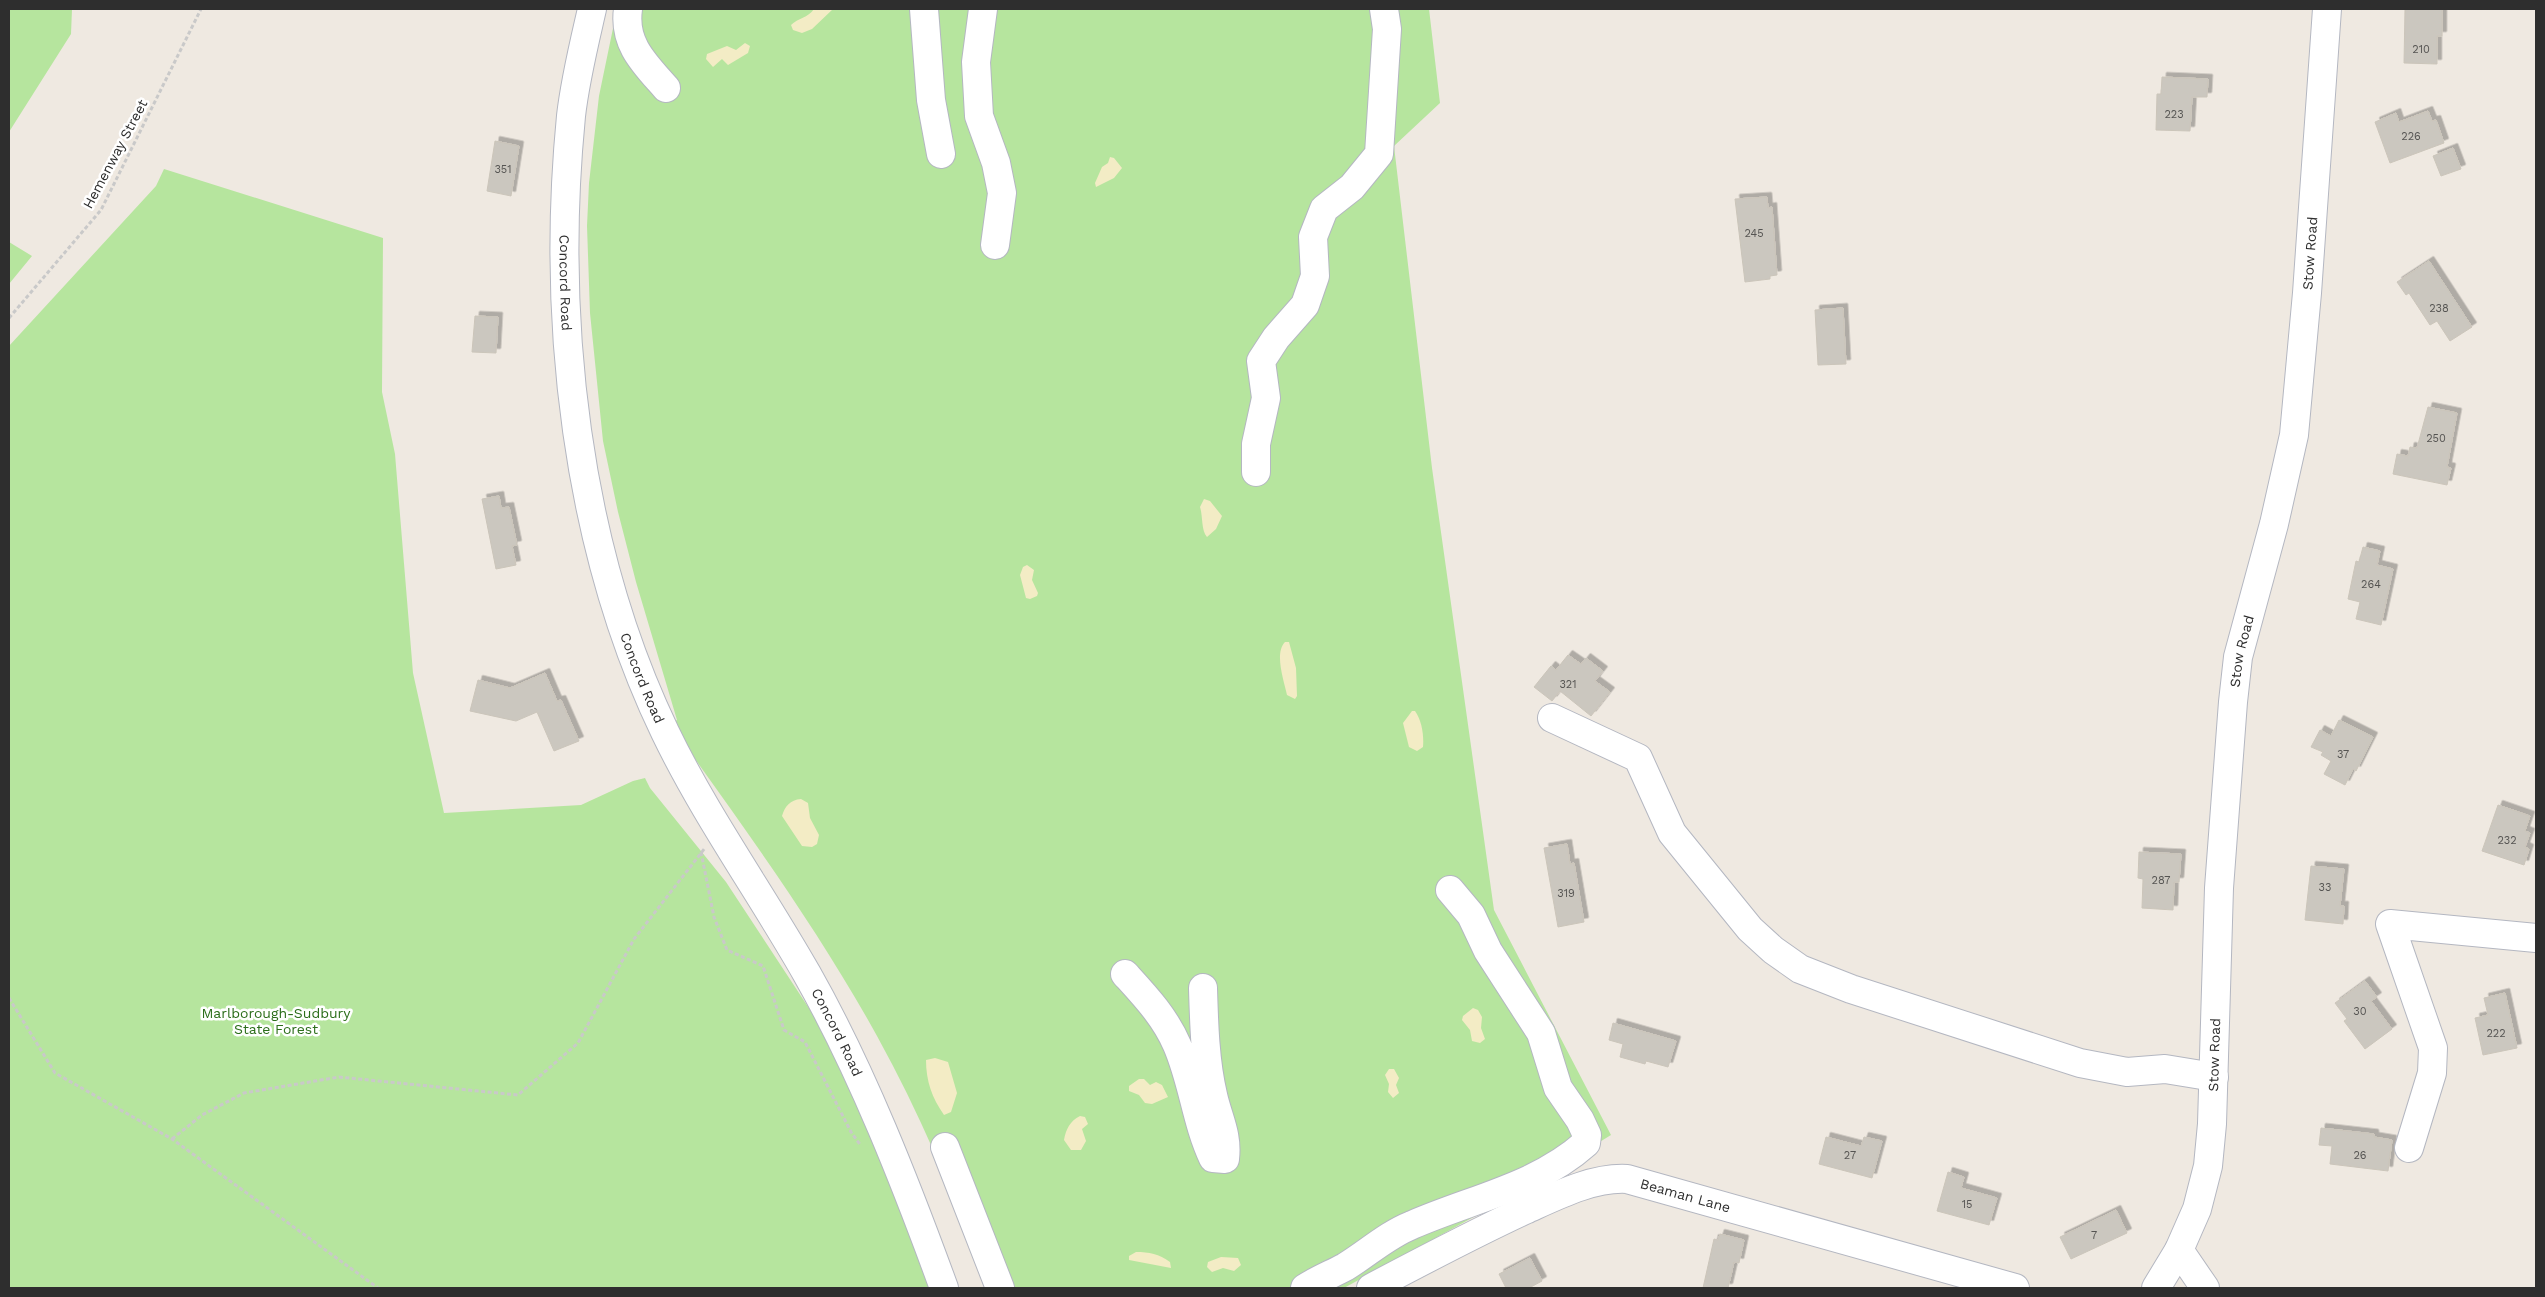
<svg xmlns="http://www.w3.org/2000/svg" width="2545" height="1297" viewBox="0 0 2545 1297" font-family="'Work Sans',sans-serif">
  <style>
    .green { fill: #b6e59e }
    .sand { fill: #f3ecc5 }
    .building { fill: #cbc7bf; stroke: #cbc5ba; filter: url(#shadow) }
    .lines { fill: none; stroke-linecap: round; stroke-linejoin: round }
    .minor-casing { stroke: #b4b7c1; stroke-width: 30 }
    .path { stroke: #c9c9c9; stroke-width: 3; stroke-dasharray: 4 2.5; stroke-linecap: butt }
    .minor { stroke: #fff; stroke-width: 28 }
    .labels { text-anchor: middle; stroke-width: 5; stroke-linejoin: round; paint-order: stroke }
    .number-label { font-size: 11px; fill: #555452 }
    .street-label { font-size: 14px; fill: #2e2e2e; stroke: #fff }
    .park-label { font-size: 14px; fill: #2c6e1b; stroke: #fff }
  </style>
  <defs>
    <filter id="shadow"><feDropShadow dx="4.5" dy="-4.5" stdDeviation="0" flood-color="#0004"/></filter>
  </defs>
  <rect width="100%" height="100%" fill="#efe9e1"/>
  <path class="green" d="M9,9H72L71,34L9,132Z
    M617,9H1429L1440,103L1394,146L1432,468L1494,910L1611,1135L1512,1196L1344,1288H991C956,1202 922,1117 877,1036C817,927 742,825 670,724L677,720L636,582L618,512L603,441L590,313L587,226L589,183L599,96Z
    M164,169L383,238L382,392L395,454L413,673L444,813L581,805L633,781L645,778L650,788L726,882L845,1063L940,1288H9V346L156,186Z
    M9,242L32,256L9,284Z"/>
  <path class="sand" d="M814,9H833L812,29L802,33L793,30L791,25C798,18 808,18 814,9Z
    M745,43L750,46L748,53L728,65L722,59L713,67L706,59L707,54L727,46L736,50Z
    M1110,157L1114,158L1122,168L1114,178L1096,187L1095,183L1102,167L1108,163Z
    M1204,499L1210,501L1222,516L1216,529L1207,537C1201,530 1203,516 1200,507Z
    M1027,565L1034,570L1032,580L1038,593L1037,596L1030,599L1026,598L1020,575L1023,567Z
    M1285,642H1289L1296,668L1297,696L1295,699L1287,695C1284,681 1274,653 1285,642Z
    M1412,711H1415C1422,721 1424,735 1423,747L1417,751L1409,747L1403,723Z
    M801,799L808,803L810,818L819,835L817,844L812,847L802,846L782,816C785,806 790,800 801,799Z
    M1473,1008L1478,1010L1482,1017L1481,1028L1485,1039L1480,1043L1472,1041L1470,1030L1462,1020L1463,1016Z
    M935,1058L948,1062L957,1093L951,1112L944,1115C932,1098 926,1081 926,1060Z
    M1389,1069H1394L1399,1078L1396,1085L1399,1093L1393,1098L1388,1092L1389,1084L1385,1075Z
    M1139,1079H1144L1150,1085L1156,1082L1162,1085L1168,1097L1152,1104L1145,1103L1139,1095L1129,1091V1086Z
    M1080,1116L1085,1117L1088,1124L1082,1129L1086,1141L1081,1150H1071L1064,1140C1066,1129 1070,1121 1080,1116Z
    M1136,1252C1149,1252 1159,1254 1170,1262L1171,1268L1129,1260V1256Z
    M1221,1257L1238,1258L1241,1265L1234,1271L1223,1268L1212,1272L1207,1267L1208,1262Z"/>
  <path class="building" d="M2405,9H2442V36H2437V64L2404,63Z
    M2162,77L2208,79L2207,97H2192L2190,131L2156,130L2157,94H2161Z
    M2428,111L2432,121L2436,120L2444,143L2390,163L2375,122L2396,113L2399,122Z
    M495,141L519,146L511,196L487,191Z
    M2453,148L2461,169L2441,176L2433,156Z
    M1767,197L1768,208L1772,207L1777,275L1770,276V279L1745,282L1735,199Z
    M2429,261L2472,327L2450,341L2437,321L2430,325L2409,293L2406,295L2397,282Z
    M1843,308L1846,364L1818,365L1815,310Z
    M475,316L498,317L496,353L472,352Z
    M2428,407L2457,413L2447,467L2451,468L2447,485L2393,474L2397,454L2408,456L2410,447L2417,448Z
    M499,496L501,508L509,507L517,545L512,546L516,565L496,569L482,499Z
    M2363,547L2380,551L2377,565L2393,569L2381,625L2356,619L2360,602L2348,599L2356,561L2359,562Z
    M1568,655L1581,664L1586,658L1603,671L1595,681L1610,692L1591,716L1560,691L1552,701L1534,687L1551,666L1556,670Z
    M545,673L557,701L561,700L579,741L554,751L537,712L516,721L470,711L478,680L510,688Z
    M2339,720L2373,737L2356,771L2353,769L2345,785L2324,774L2331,761L2321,755L2323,752L2311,747L2320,730L2331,736Z
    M2498,805L2530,816L2525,831L2530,833L2525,847L2529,849L2524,865L2482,851Z
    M1567,844L1570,864L1574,863L1584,922L1558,927L1544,848Z
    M2139,852L2181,854L2179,882H2174L2173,910L2142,908L2143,879L2138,878Z
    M2311,866L2344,869L2340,906H2344L2343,924L2305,920Z
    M2365,981L2377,997L2371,1001L2392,1029L2365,1049L2344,1021L2347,1019L2335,1003Z
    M2505,993L2517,1048L2483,1055L2475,1018L2488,1015L2484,998Z
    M1613,1023L1676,1041L1668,1067L1646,1061L1645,1064L1620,1057L1623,1044L1609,1040Z
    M2321,1128L2374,1134V1137L2392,1140L2388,1171L2330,1164L2332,1146L2319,1145Z
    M1826,1137L1861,1146L1864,1137L1882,1141L1872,1178L1819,1164Z
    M1948,1172L1964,1177L1961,1188L1997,1198L1989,1225L1937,1211Z
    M2116,1210L2127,1233L2071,1259L2060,1237Z
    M1720,1234L1744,1240L1739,1263L1734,1262L1728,1288H1703L1714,1239L1718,1240Z
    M1530,1258L1542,1281L1529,1288H1506L1499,1274Z"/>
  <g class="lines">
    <g class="minor-casing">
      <g id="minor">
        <path id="s1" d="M592,9C584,44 575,80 571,116C551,320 576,547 665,732C706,817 761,893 807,974C862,1071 906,1184 944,1288"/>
        <path d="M628,9C623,44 645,64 666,88"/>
        <path d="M924,9L931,100L941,154"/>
        <path d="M983,9L976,62L979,116L996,163L1002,193L995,245"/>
        <path d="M1256,472V444L1266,398L1261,361L1276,338L1305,305L1315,276L1313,237L1324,209L1352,187L1379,154L1387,29L1384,9"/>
        <path d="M1552,718L1638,758L1672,833L1750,929L1773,950L1800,969L1851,989L2080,1063L2127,1072L2165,1069L2214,1077"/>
        <path d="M1125,974C1145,996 1165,1017 1177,1045C1193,1082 1196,1122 1213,1158L1225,1159C1228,1134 1218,1118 1213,1095C1205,1061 1204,1023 1203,988"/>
        <path d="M945,1147L1000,1288"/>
        <path d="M2409,1148L2432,1073L2433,1048L2390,924L2536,938"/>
        <path d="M2179,1250L2205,1288"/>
        <path d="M1305,1288C1317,1280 1332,1274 1345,1267C1368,1253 1387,1235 1412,1225C1471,1199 1537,1187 1586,1143L1587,1135L1580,1120L1558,1088L1541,1033L1488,951L1471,915L1450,890"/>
        <path id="s2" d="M1371,1288C1422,1261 1473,1234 1525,1210C1556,1196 1593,1177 1627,1179L2015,1288"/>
        <path id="s3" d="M2156,1288L2179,1250L2197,1209L2208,1166L2212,1124L2219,888L2233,702L2238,657L2274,524L2294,435L2307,293L2327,9"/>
      </g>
    </g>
    <path class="path" d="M9,318L101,210L201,9
      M701,852L714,917L727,950L763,966L784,1030L805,1042L851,1132L861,1146
      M9,998L55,1073L172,1139L378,1288
      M172,1139L202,1115L244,1093L339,1077L518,1095L578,1043L634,939L705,848"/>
    <use href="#minor" class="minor"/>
  </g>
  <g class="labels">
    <g class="number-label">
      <text x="2421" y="53">210</text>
      <text x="2174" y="118">223</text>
      <text x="2411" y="140">226</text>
      <text x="503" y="173">351</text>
      <text x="1754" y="237">245</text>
      <text x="2439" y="312">238</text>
      <text x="2436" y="442">250</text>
      <text x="2371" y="588">264</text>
      <text x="1568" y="688">321</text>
      <text x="2343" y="758">37</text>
      <text x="2507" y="844">232</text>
      <text x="2161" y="884">287</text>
      <text x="2325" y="891">33</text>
      <text x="1566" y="897">319</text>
      <text x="2360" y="1015">30</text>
      <text x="2496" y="1037">222</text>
      <text x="1850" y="1159">27</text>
      <text x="2360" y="1159">26</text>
      <text x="1967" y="1208">15</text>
      <text x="2094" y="1239">7</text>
    </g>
    <g class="street-label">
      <text transform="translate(115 154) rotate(-62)" y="5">Hemenway Street</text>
      <text dy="5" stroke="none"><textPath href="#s3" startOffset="1055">Stow Road</textPath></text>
      <text dy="5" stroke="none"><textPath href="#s1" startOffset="276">Concord Road</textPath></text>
      <text dy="5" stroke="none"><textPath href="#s3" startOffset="650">Stow Road</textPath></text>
      <text dy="5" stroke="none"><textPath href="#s1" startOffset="681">Concord Road</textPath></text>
      <text dy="5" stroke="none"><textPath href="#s1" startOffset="1086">Concord Road</textPath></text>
      <text dy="5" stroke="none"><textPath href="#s3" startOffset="245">Stow Road</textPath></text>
      <text dy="5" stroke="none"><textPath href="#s2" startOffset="341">Beaman Lane</textPath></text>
    </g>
    <g class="park-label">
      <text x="276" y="1018">Marlborough-Sudbury<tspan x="276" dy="16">State Forest</tspan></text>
    </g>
  </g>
  <rect width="2545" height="1297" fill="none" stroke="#2e2e2e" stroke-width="20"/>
</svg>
